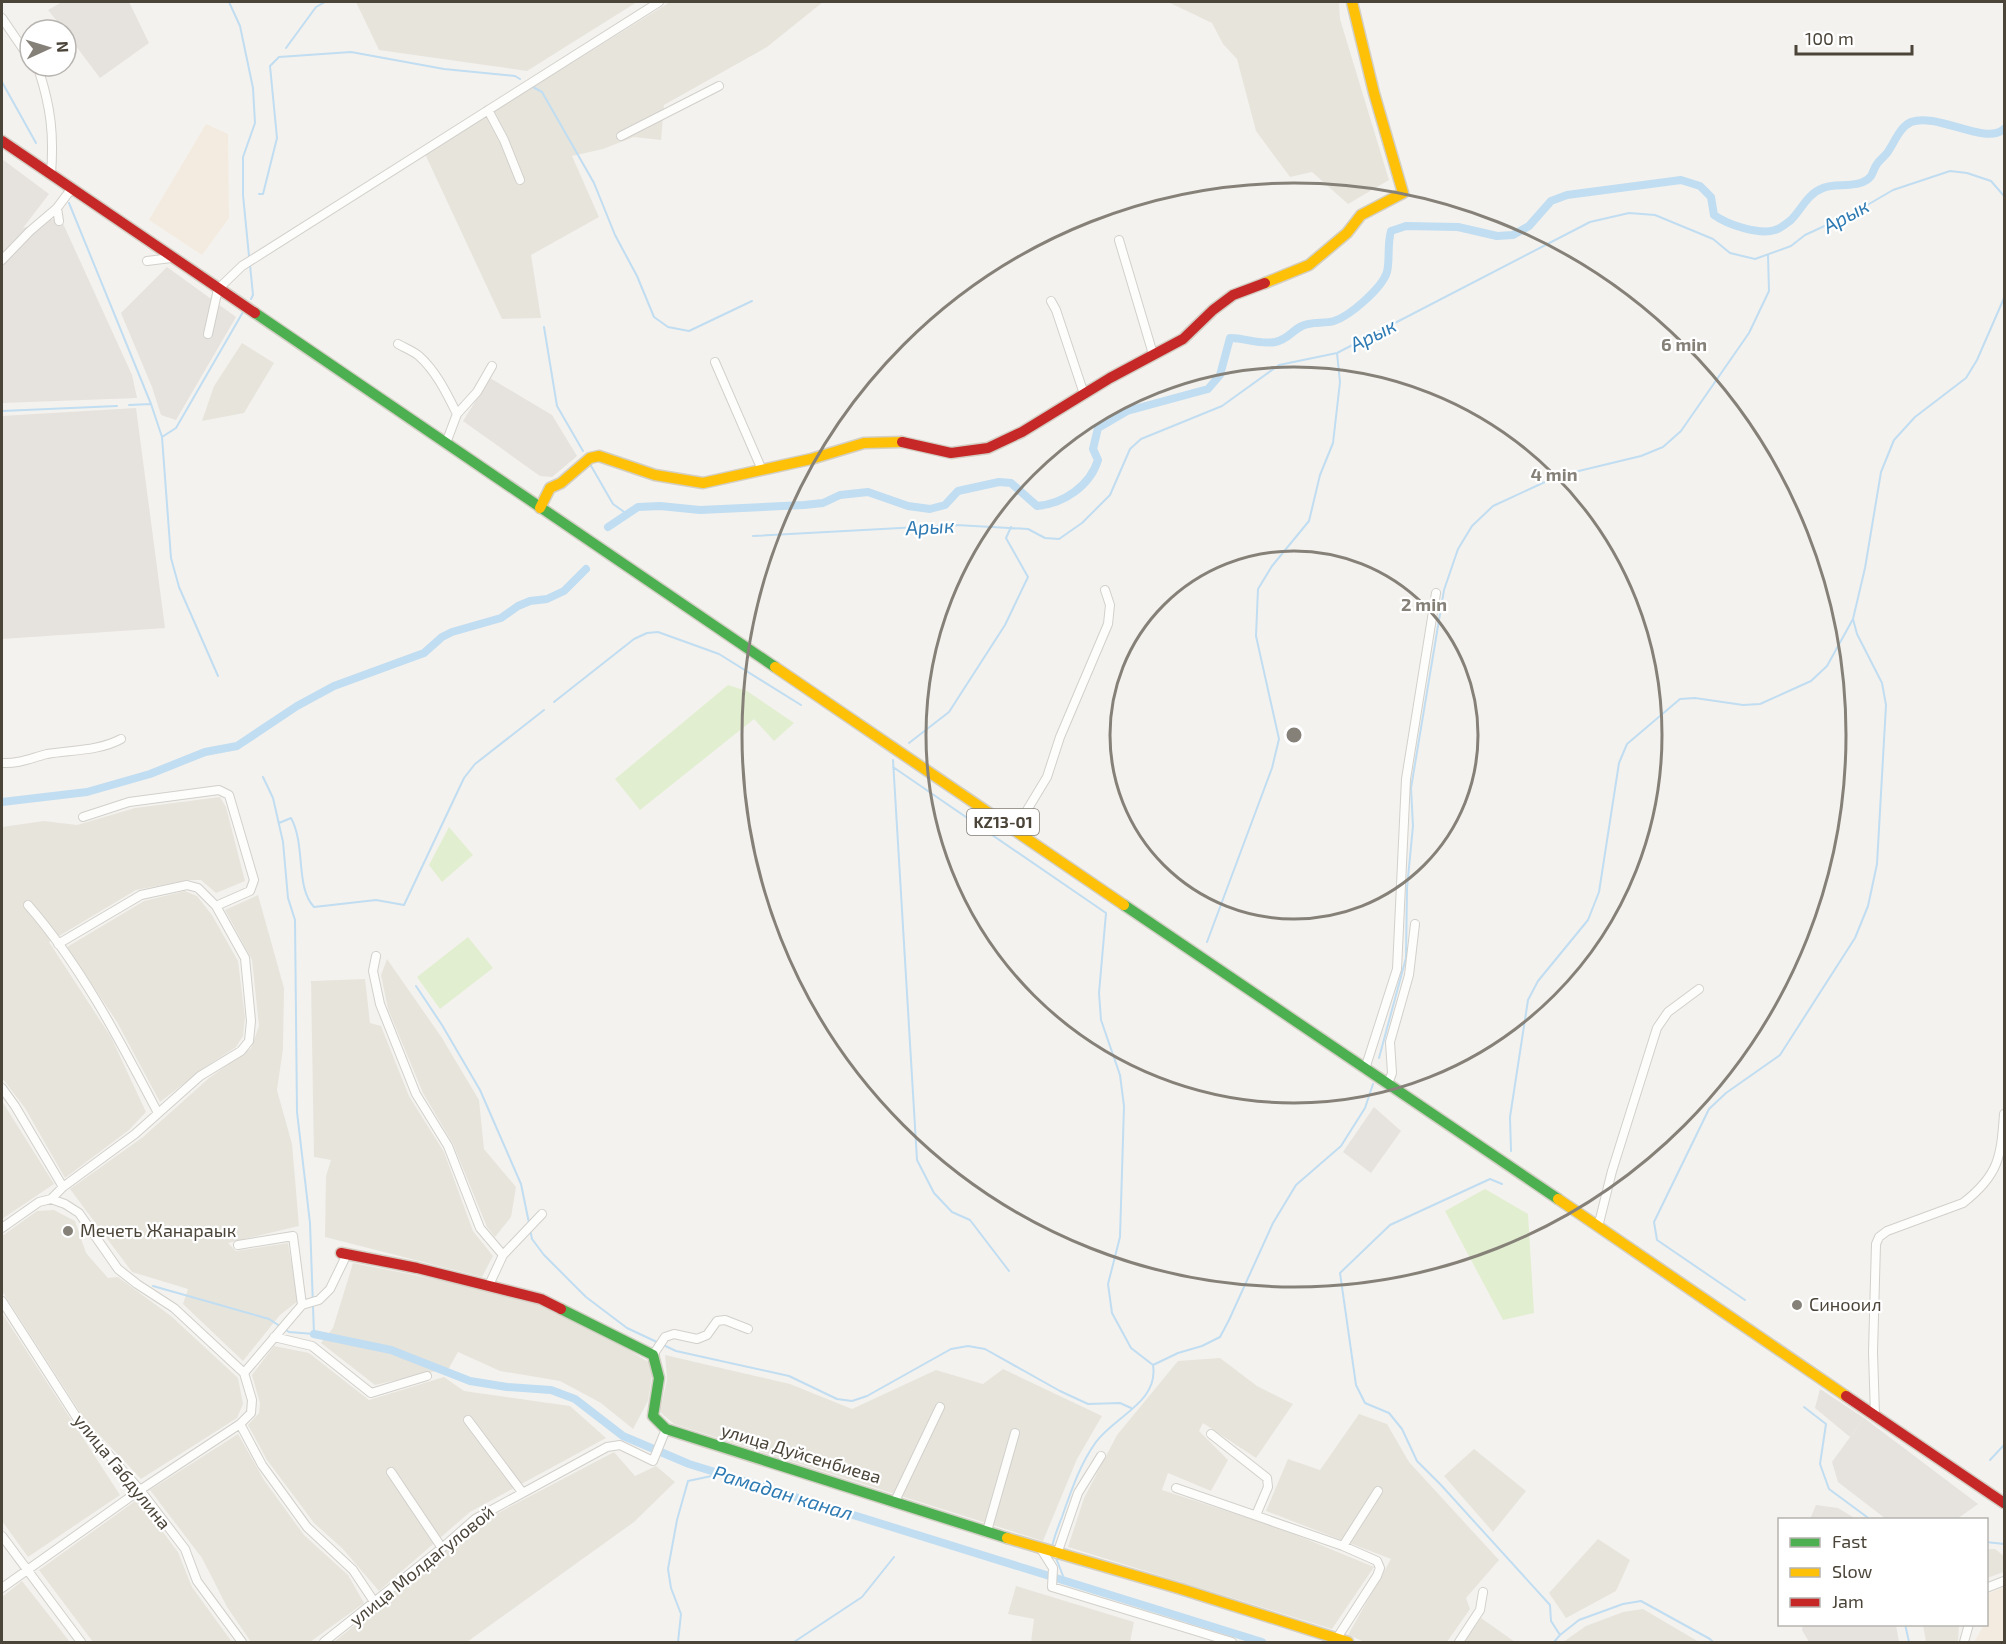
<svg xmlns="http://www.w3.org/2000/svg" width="2006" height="1644" viewBox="0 0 2006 1644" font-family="'Exo 2',sans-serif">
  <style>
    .residential { fill: #e7e4dc }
    .commercial { fill: #f3ebdf }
    .industrial { fill: #e6e2de }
    .green { fill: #e1eecf }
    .parking { fill: #e6e3df }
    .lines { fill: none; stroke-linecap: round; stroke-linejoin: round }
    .stream { stroke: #c0ddf1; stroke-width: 2 }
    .canal { stroke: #c0ddf1; stroke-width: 8 }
    .street-casing { stroke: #d2d0cb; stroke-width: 10 }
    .fast-casing { stroke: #d3cfc5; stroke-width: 13 }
    .slow-casing { stroke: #d3cfc5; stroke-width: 13 }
    .jam-casing { stroke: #d3cfc5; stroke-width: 13 }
    .street { stroke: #fdfdfc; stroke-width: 8 }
    .fast { stroke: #4caf50; stroke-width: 10 }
    .slow { stroke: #ffc107; stroke-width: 10 }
    .jam { stroke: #c62828; stroke-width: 10 }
    .ring { fill: none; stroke: #868178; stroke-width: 3 }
    .poi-dot { fill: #868178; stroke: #fff; stroke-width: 2 }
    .labels { text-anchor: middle; stroke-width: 4.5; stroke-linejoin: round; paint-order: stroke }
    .shield { fill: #fff; stroke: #817c74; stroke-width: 1.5 }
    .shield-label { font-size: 16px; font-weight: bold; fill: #4b4439 }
    .poi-label { font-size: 18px; fill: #4b4439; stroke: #fff; text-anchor: start }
    .street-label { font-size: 18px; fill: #4b4439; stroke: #fff }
    .water-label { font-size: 20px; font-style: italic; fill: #2e7ab2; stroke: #fff }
    .centre { fill: #868178; stroke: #fff; stroke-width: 3 }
    .ring-label { font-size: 18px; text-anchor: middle; font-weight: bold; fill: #868178; stroke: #fff; stroke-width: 4.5; stroke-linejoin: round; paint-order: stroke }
  </style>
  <rect width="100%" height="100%" fill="#f4f2ee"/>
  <path class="residential" d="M356,2H637L527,71L379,50Z
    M670,2H823L767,47L664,105L661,140L634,137L603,149L572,156L599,217L531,255L541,318L502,319L425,154Z
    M1168,2H1339L1340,19L1389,180L1348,204L1312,172L1290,177L1256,131L1237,59L1223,44L1212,23Z
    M242,343L274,363L244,413L202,421L214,386Z
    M220,797L226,807L245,881L216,893L201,880H189L136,890L49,942L111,1037L146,1112L129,1130L65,1178L25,1108L2,1078V827L44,821L77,825L135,808Z
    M185,891L197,896L212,915L238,961L245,1017L243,1036L236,1047L204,1068L160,1102L117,1022L67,947L144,901Z
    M258,895L284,988L283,1049L277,1090L292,1144L299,1226L228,1243L236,1251L288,1243L298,1301L280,1315L243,1361L183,1304L188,1289L132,1272L70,1189L143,1137L209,1078L251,1048L259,1026L252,960L225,910Z
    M387,959L442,1038L479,1100L484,1149L516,1187L511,1217L495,1237L487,1227L453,1144L423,1093L388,1009L381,975Z
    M365,979L370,1023L381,1026L409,1096L444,1152L473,1231L493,1256L482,1277L325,1237L326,1176L331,1160L314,1157L311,981Z
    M2,1101L54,1184L2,1219Z
    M54,1210L75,1221L86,1253L108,1278L118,1277L171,1316L238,1378L243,1404L237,1418L141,1479L85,1420L2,1291V1236L37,1211Z
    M353,1263L526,1297L616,1342L650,1363L652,1376L648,1401L633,1429L601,1403L560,1381L500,1371L458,1352L449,1368L375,1385L321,1343L333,1328Z
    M2,1313L120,1495L28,1557L2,1521Z
    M274,1346L309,1353L369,1400L444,1377L464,1391L570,1406L606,1438L470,1512L379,1591L342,1548L314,1523L267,1460L248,1425L259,1413L260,1403L252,1375Z
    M665,1355L790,1384L852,1409L936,1370L983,1384L1003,1369L1102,1416L1077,1459L1043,1541L674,1424L660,1412L667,1379Z
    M1220,1358L1257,1386L1293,1404L1256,1458L1203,1423L1199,1431L1228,1460L1211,1491L1168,1473L1162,1490L1282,1529L1374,1567L1332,1629L1068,1547L1084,1498L1117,1435L1178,1361Z
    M1359,1414L1387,1424L1409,1462L1499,1560L1466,1598L1470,1609L1447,1642H1365L1348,1635L1391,1559L1266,1511L1288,1459L1320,1470Z
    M238,1434L264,1480L304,1535L348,1575L364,1603L310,1642H251L227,1607L202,1558L150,1490Z
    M1474,1449L1526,1491L1493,1532L1444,1476Z
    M614,1452L635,1476L656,1466L675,1482L634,1522L467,1642H334L481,1522Z
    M138,1499L178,1552L192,1587L232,1642H93L39,1570Z
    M1598,1539L1630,1560L1616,1591L1566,1618L1549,1593Z
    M1987,1549H1995L2004,1556V1572L1987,1578Z
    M22,1581L70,1642H2V1597Z
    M1016,1586L1134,1622L1130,1642H1031L1034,1619L1008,1614Z
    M1643,1609L1699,1642H1563L1586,1626L1623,1612Z
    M1481,1618L1515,1642H1464Z
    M1923,1625H1959L1958,1642H1926Z"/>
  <path class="commercial" d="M206,124L228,134L229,218L202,255L149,220Z
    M2004,1587V1642H1974L1984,1625L1986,1624L1987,1594Z"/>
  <path class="industrial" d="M62,2H129L149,43L100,78L66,33V30H64L48,10Z
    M2,159L49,194L23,228L60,217L132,375L137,398L2,403Z
    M167,267L236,317L176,420L161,415L152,387L121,313Z
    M490,378L552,415L577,456L552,477L540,476L463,421Z
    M136,408L165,628L2,639V416Z
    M1374,1107L1401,1131L1371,1173L1343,1152Z
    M1820,1389L1864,1418L1850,1437L1815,1408Z
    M1816,1505L1838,1508L1856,1519H1810Z
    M1803,1625H1896L1899,1642H1809L1802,1630Z"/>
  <path class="green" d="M728,685L747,691L794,723L774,741L754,719L640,810L615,779Z
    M449,827L473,855L442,882L429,865Z
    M468,937L493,968L440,1009L417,977Z
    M1485,1189L1528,1214L1534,1313L1503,1320L1445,1211Z"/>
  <path class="parking" d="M1864,1418L1978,1504L1957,1519H1886L1838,1482L1832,1462Z"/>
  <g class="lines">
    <path class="stream" d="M229,2L240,26L253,88L255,123L243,157V195L249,256
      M286,48L316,7L325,2
      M2,82L36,143
      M531,86L542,92L594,183L615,235L637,276L654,317L668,327L689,331L752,301
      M259,194H263L277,138L270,66L279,57L351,52L444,69L515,76L520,79
      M69,203L151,404L162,437L171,558L179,587L218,676
      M250,265L253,295L251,299
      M544,327L557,406L583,451
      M129,405L151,404
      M2,411L117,406
      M162,437L176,428L243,312
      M590,464L613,504L627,514
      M753,536L956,525L1028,529L1045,538L1059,539L1082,523L1110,495L1130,449L1141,439L1222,406L1279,365L1337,353L1590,222L1629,213L1655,215L1713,239L1730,253L1755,259L1791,246L1805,235L1857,211L1893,190L1950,171L1967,173L1991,181L2004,196
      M554,702L634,639L647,633L658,632L719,654L801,705
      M909,743L949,712L1005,625L1028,577L1006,538L1011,527
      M893,760L917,1160L934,1193L952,1212L970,1220L1009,1271
      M893,767L1106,913L1099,993L1101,1020L1120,1075L1124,1106L1120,1237L1108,1284L1112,1313L1131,1348L1153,1365C1159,1402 1115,1416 1096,1442C1080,1464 1071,1491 1062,1517C1058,1527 1054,1537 1052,1547
      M279,823L291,818C306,845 295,887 314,907L376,900L404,905L464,778L475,764L544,710
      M1207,942L1272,768L1279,739L1256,636L1258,589L1272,566L1309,521L1320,475L1333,443L1340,382L1337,353
      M416,986L442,1025L480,1090L521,1184L529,1223
      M1379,1058L1406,958L1407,888L1413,826L1411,788L1444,590L1458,549L1472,526L1493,506L1558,476L1641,456L1663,447L1681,431L1749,333L1769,291L1768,255
      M1511,1151L1510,1117L1528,1000L1538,981L1588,920L1599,892L1619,763L1627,744L1680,699L1695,698L1743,705L1760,704L1811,681L1827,666L1853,619
      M1502,1184L1490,1179L1390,1225L1340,1273L1356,1385L1365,1403L1389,1413L1402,1429L1417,1461L1441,1485L1550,1605L1551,1621L1560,1635
      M530,1229L532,1239L544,1255L586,1297L627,1328L676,1351L789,1376L837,1399L852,1401L867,1396L951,1349L968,1346L985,1349L1060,1391L1088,1404L1120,1403L1131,1408
      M153,1286L269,1319L289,1332L314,1334L310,1223L297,1112L295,920L288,898L283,842L273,798L263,777
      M1745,1300L1657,1240L1654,1222L1709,1109L1726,1093L1780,1055L1855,938L1868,906L1877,864L1886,705L1882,683L1857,634L1853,619L1865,568L1881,472L1894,440L1915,417L1966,378L1977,360L2004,298
      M1153,1365L1178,1353L1202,1346L1220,1337L1229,1320L1273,1223L1296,1185L1341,1146L1365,1108L1373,1084
      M1804,1407L1826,1424L1820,1464L1829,1489L1871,1520
      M1990,1460L2004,1445
      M1986,1542L2004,1544
      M1056,1558L1065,1581
      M1905,1624L1909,1642
      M678,1642L681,1614L671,1588L668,1569L677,1520L688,1481L721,1474
      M794,1642L862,1597L894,1557
      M1554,1642L1560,1635L1579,1620L1623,1604L1641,1601L1710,1639L1713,1642"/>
    <path class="canal" d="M608,527L638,507L660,506L700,510L804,505L823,503L840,495L868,492L908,506L930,509L945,505L958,491L999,482L1011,483L1037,506C1063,504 1090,486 1098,460L1093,449L1098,428L1127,411L1208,389L1220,375L1230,338C1246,338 1259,345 1275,342C1289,339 1291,331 1302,326C1311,321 1324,324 1334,321C1350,316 1382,288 1387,272C1390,260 1387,245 1391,231L1406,226L1458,227L1497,236L1513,235L1529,226L1551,201L1567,195L1681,180L1700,186L1711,197L1714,215C1728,225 1759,235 1775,230C1780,229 1787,223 1791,220C1802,209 1807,194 1823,188C1836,182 1860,190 1871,176C1873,173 1874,168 1877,164C1880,159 1886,156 1889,150C1895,141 1900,127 1911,122C1937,112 1986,146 2004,129
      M2,802L87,792L150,774L205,752L237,746L297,706L334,686L424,653L442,637L452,632L501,618L518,606L530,601L547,599L564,591L586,569
      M314,1334L391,1350L470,1381L507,1387L551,1390L575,1399L623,1436L689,1464L1262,1642"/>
    <g class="street-casing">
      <path id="street" d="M2,18L30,59
        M35,66L39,71C51,108 54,135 51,174
        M488,110L504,140L520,180
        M621,136L719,86
        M57,208L59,221
        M1119,240L1153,354
        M2,260L30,231L57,208L72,188
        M147,261L171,258
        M1051,301L1056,310L1084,394
        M208,334L218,289L242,266L659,2
        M398,344C405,348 413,351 419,356C436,371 447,394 457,414
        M715,362L762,470
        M446,443L457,414L477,392L492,366
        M2,763C19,764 31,758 47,754C71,750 99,751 121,739
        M1015,830L1047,777L1060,737L1108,624L1110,605L1105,590
        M28,905C82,967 120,1041 158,1113
        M58,944L141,895L187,885L198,888L216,906L250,891L254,880L229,795L219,790L129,802L83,817
        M376,956L373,971L380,1004L416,1094L448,1146L480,1228L503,1255
        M1365,1069L1397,969L1406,779L1436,593
        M1388,1084L1392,1073L1390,1042L1409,975L1415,924
        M2,1088L15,1106L63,1187
        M51,1199L65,1204L79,1213L118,1269L137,1284L174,1308L244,1373L302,1305L319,1300L330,1289L347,1254
        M1598,1227L1612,1171L1657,1028L1668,1012L1699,989
        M2,1228L39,1202L51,1199L63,1187L135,1134L200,1076L241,1051L249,1041L251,1021L245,958L216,906
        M238,1245L293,1236L302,1305
        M489,1285L503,1255L542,1214
        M2,1301L79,1421L140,1490L185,1549L197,1581L242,1642
        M274,1337L312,1346L371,1393L427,1376
        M653,1355L665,1337L674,1334L697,1339L707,1335L717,1321L725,1320L748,1329
        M1875,1415L1873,1352L1876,1244L1879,1237L1887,1231L1963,1203C1999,1175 2001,1157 2004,1114
        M468,1420L522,1492
        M240,1424L262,1465L307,1527L353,1570L375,1603
        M1211,1434L1267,1478L1268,1487L1256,1515
        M391,1472L442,1548
        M1176,1488L1343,1546L1377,1561L1380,1568L1377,1576L1337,1638
        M895,1501L940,1407
        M987,1531L1015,1433
        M2,1536L81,1642
        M1343,1546L1378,1491
        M1041,1549L1053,1568L1052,1587L1232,1642
        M1057,1554L1078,1493L1101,1456
        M2,1588L140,1490L240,1424L251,1413L252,1400L244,1373
        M1986,1588L2004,1581
        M324,1642L442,1548L475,1519L607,1447L620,1445L653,1461L666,1429
        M1459,1642L1480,1610L1483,1592
        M1964,1642L1969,1624"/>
    </g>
    <g class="fast-casing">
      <path id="fast" d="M255,313L775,667
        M1124,905L1558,1199
        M561,1309L653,1355L659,1378L653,1416L666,1429L1007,1538"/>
    </g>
    <g class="slow-casing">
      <path id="slow" d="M1265,283L1309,265L1347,233L1361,215L1403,193L1374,93L1352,2
        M540,508L550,488L561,483L590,458L599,456L655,475L703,483L811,459L864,443L902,442
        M775,667L1124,905
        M1558,1199L1846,1396
        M1007,1538L1181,1589L1348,1642"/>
    </g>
    <g class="jam-casing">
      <path id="jam" d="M2,141L255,313
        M902,442L951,453L988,448L1022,432L1110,378L1183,339L1213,310L1233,295L1265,283
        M341,1253L417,1268L541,1299L561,1309
        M1846,1396L2004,1503"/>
    </g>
    <use href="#street" class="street"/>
    <use href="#fast" class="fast"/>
    <use href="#slow" class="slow"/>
    <use href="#jam" class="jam"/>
  </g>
  <g class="ring">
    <circle cx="1294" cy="735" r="184"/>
    <circle cx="1294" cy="735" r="368"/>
    <circle cx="1294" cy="735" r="552"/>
  </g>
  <g class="poi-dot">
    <circle cx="68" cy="1231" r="6"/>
    <circle cx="1797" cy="1305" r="6"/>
  </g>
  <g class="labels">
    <rect class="shield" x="967" y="809" width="72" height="26" rx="4.5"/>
    <g class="shield-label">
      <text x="1003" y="828">KZ13-01</text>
    </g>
    <g class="poi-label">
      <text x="80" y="1237">Мечеть Жанараык</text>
      <text x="1809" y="1311">Синооил</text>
    </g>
    <g class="street-label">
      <text transform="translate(801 1454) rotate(17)" y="6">улица Дуйсенбиева</text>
      <text transform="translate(122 1472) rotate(51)" y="6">улица Габдулина</text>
      <text transform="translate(422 1566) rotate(-39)" y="6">улица Молдагуловой</text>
    </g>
    <g class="water-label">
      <text transform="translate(1846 216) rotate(-29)" y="7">Арык</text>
      <text transform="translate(1373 335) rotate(-27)" y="7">Арык</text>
      <text transform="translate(930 527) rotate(-3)" y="7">Арык</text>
      <text transform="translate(783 1493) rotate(17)" y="7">Рамадан канал</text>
    </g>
  </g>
  <circle cx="1294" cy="735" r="9" class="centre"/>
  <g class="ring-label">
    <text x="1684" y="351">6 min</text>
    <text x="1554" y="481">4 min</text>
    <text x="1424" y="611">2 min</text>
  </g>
  <rect width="2006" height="1644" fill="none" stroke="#4b4439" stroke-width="6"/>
  <rect x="1778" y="1518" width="210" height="108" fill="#ffffff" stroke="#b7b4b0" stroke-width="1.5"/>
  <rect x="1790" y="1538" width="30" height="9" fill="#4caf50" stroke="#b7b4b0" stroke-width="1.5"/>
  <text x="1832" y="1548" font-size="18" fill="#4b4439">Fast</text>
  <rect x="1790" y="1568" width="30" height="9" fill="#ffc107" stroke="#b7b4b0" stroke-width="1.5"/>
  <text x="1832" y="1578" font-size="18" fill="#4b4439">Slow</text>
  <rect x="1790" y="1598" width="30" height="9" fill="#c62828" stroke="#b7b4b0" stroke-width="1.5"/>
  <text x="1832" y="1608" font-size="18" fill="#4b4439">Jam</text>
  <g transform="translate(48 48) rotate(86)"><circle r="28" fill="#ffffff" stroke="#b7b4b0" stroke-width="1.5"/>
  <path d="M0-4.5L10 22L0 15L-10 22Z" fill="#868178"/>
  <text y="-9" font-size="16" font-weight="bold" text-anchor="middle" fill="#4b4439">N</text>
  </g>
  <path d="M1796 45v9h116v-9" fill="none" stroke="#4b4439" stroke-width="3"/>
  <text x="1805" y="45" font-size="18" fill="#4b4439" stroke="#ffffff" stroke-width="4.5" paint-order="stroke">100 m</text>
</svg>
